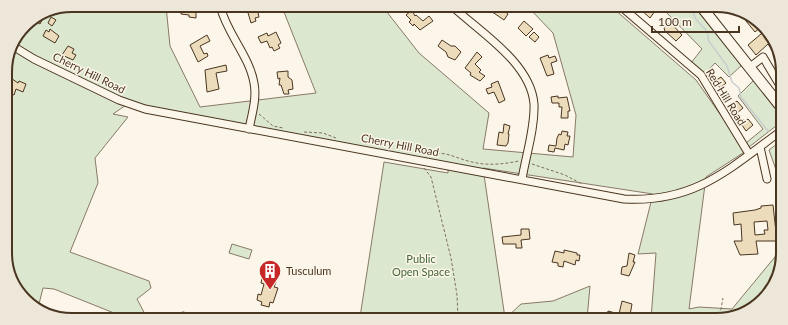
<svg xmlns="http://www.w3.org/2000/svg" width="788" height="325" viewBox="0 0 788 325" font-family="Lato,sans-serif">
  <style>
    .green { fill: #dce7d0; stroke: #887966 }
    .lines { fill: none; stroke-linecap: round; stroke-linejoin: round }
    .stream { stroke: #c9cecd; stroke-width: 1.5 }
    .building { fill: #ecdcbc; stroke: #4a3520; fill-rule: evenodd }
    .minor-casing { stroke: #4a3520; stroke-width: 9 }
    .highway-casing { stroke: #4a3520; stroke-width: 12 }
    .path { stroke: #7f6f5c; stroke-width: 1; stroke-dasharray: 3 2; stroke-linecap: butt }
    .minor { stroke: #fbf6e9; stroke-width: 7 }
    .highway { stroke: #fbf6e9; stroke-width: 10 }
    .labels { text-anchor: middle; stroke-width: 3; stroke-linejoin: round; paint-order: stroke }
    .street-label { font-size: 11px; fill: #4a3520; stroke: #fbf6e9 }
    .park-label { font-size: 11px; fill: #436837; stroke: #fbf6e9 }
    .poi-label { font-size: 11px; fill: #4a3520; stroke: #fbf6e9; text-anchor: start }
    .rim { fill: none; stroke: #4a3520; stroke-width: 2 }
  </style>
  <rect width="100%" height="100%" fill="#fbf6e9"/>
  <path class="green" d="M72,5L166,6L170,46L200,107L316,93L282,7H383L419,53L489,113L483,149L573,157L576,115L553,33L529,8L614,9L696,80L746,151L706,177L689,309L699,307L732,309L779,252L778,278L753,309L720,320L651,319L656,253L638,254L653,194L483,168L505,318L360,317L384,162L448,173V165L129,103L113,114L128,117L95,158L98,183L70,252L149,281L151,288L137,299L146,316L119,315L54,289L43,288L38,308L19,294L6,266L5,68L12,43L28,22Z
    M663,9L697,10L742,65L729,77L715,63L704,75L691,63L702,49Z
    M754,80L781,114V122L749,147L746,143L763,129L738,96Z
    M781,141L780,181L769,150Z
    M232,244L252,250L249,259L229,253Z
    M590,286L587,319L506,318L521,304L553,301Z"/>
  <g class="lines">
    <path class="stream" d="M693,10C693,24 710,26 708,40L727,66L732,82L739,88L741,97L768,131"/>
  </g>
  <path class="building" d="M181,6H192L193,11H196V18L189,17V15L181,14Z
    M246,6L257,8L259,17L255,18L256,21L251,23Z
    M501,8L508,14L504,20L488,9Z
    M640,9H653L655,11L650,18Z
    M412,10L415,16L416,15L423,21L429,16L433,21L420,30L414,24L413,26L409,22L411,20L406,15Z
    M737,10H741L762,26L755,32Z
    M51,17L56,20L52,26L48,23Z
    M39,18L42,20L40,24L35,21L29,31L26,28L23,33L20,31L28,22Z
    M524,21L533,29L526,36L518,28Z
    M670,22L682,35L676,41L665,31L664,28Z
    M50,29L59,36L55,43L43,36L46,30L49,32Z
    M767,29L774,43L770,47L768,44L756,55L748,45Z
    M276,32L281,43L278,45L280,48L274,51L272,47L270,48L267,41L261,43L258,37L267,33L268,36Z
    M534,32L539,37L535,42L529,37Z
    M207,35L210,41L200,46L204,54L207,53L208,56L198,62L190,45Z
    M442,40L451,46H455L461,52L455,60L448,57L446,52L438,46Z
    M68,46L74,49L72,53L76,55L73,60L62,55Z
    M477,52L482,57L475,64L481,70L479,72L485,76L480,81L470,75L471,73L465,68Z
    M548,55L549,58L555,56L557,61L551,63L554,74L547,76L540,58Z
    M226,65L227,71L216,73L219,89L207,92L205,70Z
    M288,71V77L292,80L293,89L288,90L289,94H284L281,85H279L280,78L278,79L277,72Z
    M5,74L18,83L19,81L26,84L23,92L16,89L14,95L10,93L12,88L5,84Z
    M721,77L726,83L720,88L715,81Z
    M498,81L505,100L499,103L494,92L488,94L486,89L492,87L491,84Z
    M558,96V98L567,97L570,111H568V118H561L562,107H559V103H552L551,97Z
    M737,101L743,108L736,114L730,106Z
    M743,119L745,121L748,119L753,125L746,131L740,122Z
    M504,124L510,126L508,134H509L508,143L506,146L497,145L499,132L503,133Z
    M562,131L568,132L567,136H570L568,145L565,144L564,150L555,148L554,152L548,151L549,145L556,146L557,138L559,134L561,135Z
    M773,205L777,241H756L758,254L740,255L734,241H742L741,224L734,225L733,213L755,210L761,208V206ZM767,221L768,230H764L765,234L755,235L754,222Z
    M521,229H529L530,239L521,240L522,248H516V244H503L502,237L521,235Z
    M564,250L577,253V255H580L579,261L576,260L575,265L564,261L563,267L558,266V263L552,262L555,251L564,253Z
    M629,253L635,255L633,262H635L629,276L621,274L622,267L627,266Z
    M262,278L276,282L274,287L278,288L273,303L270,302L269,307L261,305L262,302L257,300L258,294L261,295L264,284L261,283Z
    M622,301L632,304L630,315H643L639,319H606L608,311L619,314Z
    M182,312L189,313V316H181Z"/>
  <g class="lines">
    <g class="minor-casing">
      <path id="minor" d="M220,6C227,34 249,55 254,83C257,98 252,114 249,129
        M454,8C482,33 531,64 534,104C535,128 526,155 522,179
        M624,9L701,75L749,154
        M11,45L34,59L119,100L145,109L624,199C694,203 728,170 781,131
        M750,67L763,57L782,89
        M760,147L767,179"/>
    </g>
    <g class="highway-casing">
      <path id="highway" d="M704,10L781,107"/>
    </g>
    <path class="path" d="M259,114L273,126L283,128
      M304,132L323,133L336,138
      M427,155C443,149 457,159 472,162C488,166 504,164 519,161
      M532,164L565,175L582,184
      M424,168L431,177L451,258L457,295L458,318
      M719,320L723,298"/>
    <use href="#minor" class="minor"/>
    <use href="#highway" class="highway"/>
  </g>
  <defs>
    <g id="building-pin" transform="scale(1.15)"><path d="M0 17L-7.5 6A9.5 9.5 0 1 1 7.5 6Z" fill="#c62828" stroke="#fbf6e9"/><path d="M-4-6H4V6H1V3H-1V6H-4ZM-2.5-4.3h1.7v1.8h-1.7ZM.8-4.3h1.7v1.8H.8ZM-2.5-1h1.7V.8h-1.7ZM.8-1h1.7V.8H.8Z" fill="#fff"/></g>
  </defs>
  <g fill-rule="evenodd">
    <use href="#building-pin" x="270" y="271"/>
  </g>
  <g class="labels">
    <g class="street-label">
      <text transform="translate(89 73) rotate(26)" y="4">Cherry Hill Road</text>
      <text transform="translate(726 97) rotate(58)" y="4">Red Hill Road</text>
      <text transform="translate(400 145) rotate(11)" y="4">Cherry Hill Road</text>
    </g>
    <g class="park-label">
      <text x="421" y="263">Public<tspan x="421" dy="13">Open Space</tspan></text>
    </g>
    <g class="poi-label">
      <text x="286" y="275">Tusculum</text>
    </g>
  </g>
  <path d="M0 0H788V325H0ZM72 12H716A60 60 0 0 1 776 72V253A60 60 0 0 1 716 313H72A60 60 0 0 1 12 253V72A60 60 0 0 1 72 12Z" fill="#ede7d9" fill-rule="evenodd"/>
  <path class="rim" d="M72 12H716A60 60 0 0 1 776 72V253A60 60 0 0 1 716 313H72A60 60 0 0 1 12 253V72A60 60 0 0 1 72 12Z"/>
  <path d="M652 26v6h87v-6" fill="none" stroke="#4a3520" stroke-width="2"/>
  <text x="658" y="26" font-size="12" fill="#4a3520" stroke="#fbf6e9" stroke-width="3" paint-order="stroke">100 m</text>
</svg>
